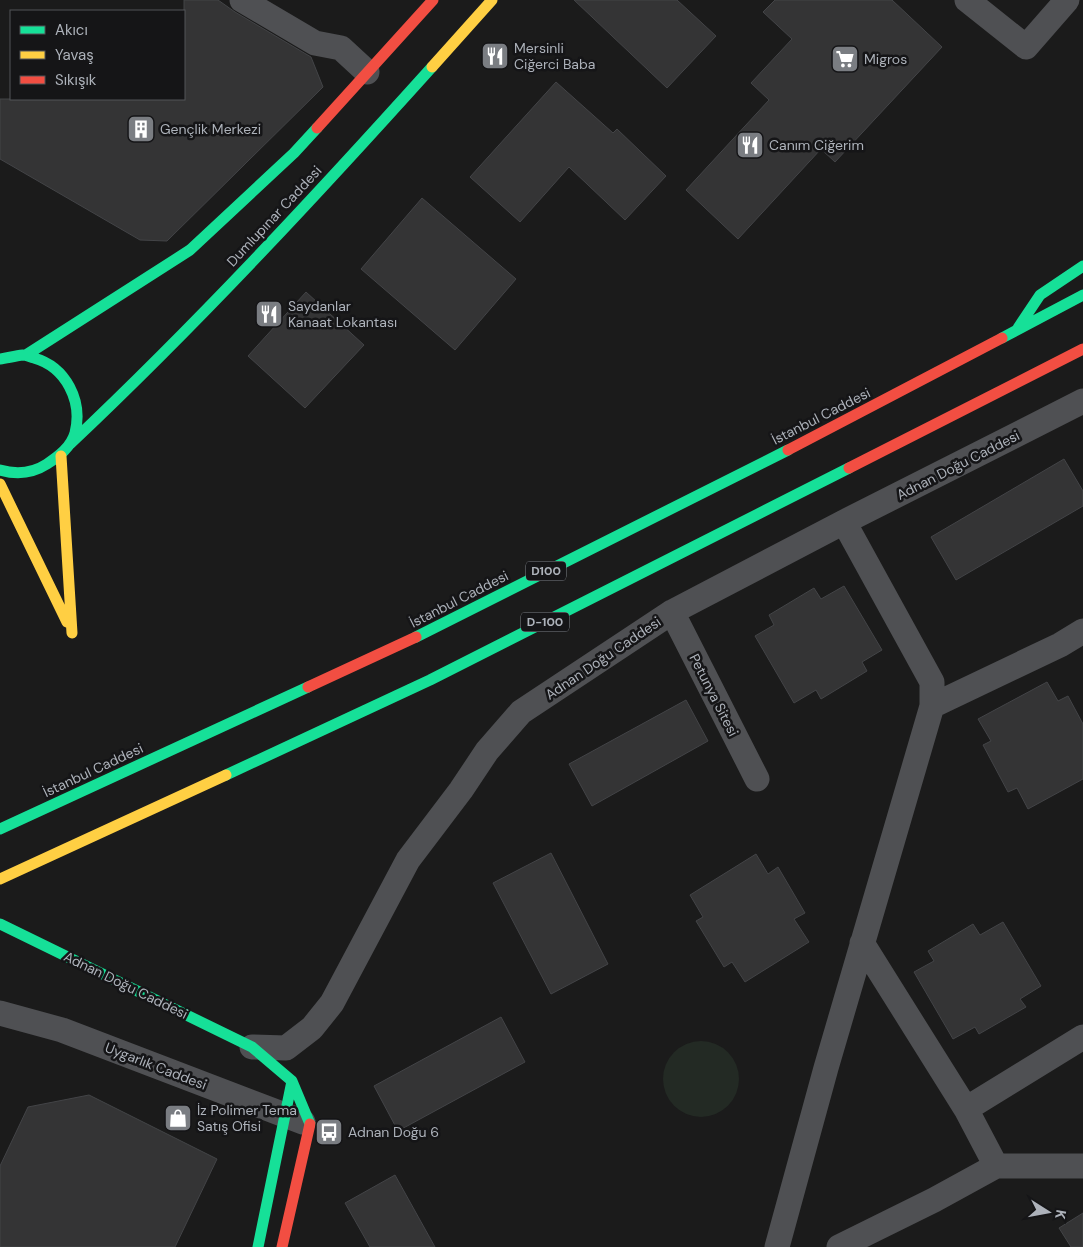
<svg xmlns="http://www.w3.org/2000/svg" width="1083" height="1247" viewBox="0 0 1083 1247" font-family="'DM Sans',sans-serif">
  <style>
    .green { fill: #232a24 }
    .building { fill: #343435; stroke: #434447 }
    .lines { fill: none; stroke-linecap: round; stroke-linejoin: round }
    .street { stroke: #4f5053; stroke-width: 25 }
    .fast { stroke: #16e098; stroke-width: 11 }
    .slow { stroke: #ffcf43; stroke-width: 11 }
    .jam { stroke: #f24e42; stroke-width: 11 }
    .labels { text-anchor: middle; stroke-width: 5; stroke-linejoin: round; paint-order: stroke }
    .shield { fill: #151517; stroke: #7f8389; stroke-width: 1 }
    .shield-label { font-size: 12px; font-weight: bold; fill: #adb2ba }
    .poi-label { font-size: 14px; fill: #adb2ba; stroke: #151517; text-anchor: start }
    .street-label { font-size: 14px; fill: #adb2ba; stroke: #151517 }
  </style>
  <rect width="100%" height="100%" fill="#1b1b1b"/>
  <path class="green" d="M663 1079a38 38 0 1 1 76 0a38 38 0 1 1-76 0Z"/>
  <path class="building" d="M184,0H218L235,12L311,57L323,87L167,241L140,240L0,159V99H184Z
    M574,0H677L716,36L667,88Z
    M775,0H892L942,47L835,162L821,149L738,239L686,190L769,100L751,83L792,39L763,12Z
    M556,82L613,133L617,129L666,176L625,220L569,167L520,222L470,177Z
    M422,198L516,279L455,350L361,269Z
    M306,292L364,345L305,408L248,356Z
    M1064,459L1083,491V506L956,580L931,537Z
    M844,586L882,650L862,662L867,671L821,699L816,690L794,703L755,636L774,625L769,615L814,588L821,599Z
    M1047,682L1058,701L1068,696L1083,724V779L1028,809L1017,788L1008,792L983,745L991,741L978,719Z
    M686,700L708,741L592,806L569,764Z
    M551,853L608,964L551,994L493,883Z
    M756,854L768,874L778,867L805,913L794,919L809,942L745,982L732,962L724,967L696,921L703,917L690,895Z
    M1003,922L1041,986L1020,999L1026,1007L979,1034L975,1027L953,1039L914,972L934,961L928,951L973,924L980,935Z
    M501,1017L525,1062L398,1131L374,1086Z
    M89,1095L217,1159L175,1247H0V1166L28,1107Z
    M395,1175L435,1247H370L345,1203Z
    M1083,1213V1247H1071L1059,1228Z"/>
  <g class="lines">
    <path class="street" d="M242,0L315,43L341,48L367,72
      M967,0L1026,47L1067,0
      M672,612L757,779
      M932,706L1060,645L1083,631
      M862,943L966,1109L996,1166
      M0,1013L62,1030L303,1122
      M252,1047L286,1048L312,1028L332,1003L408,860L461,790L487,751L521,712L672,612L844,522L1083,401
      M966,1109L1083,1037
      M777,1247L826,1068L932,706V682L844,522
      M839,1247L934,1200L996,1166H1083"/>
    <path class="fast" d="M1018,328L1040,295L1083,266
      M1002,338L1083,295
      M26,355L190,250L294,153L317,128
      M0,359C7,358 15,356 23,355C26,355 30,357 34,358C66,367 83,401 75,433C71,447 59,456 47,464C33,473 17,475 0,470
      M70,444C197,324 315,197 432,67
      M416,637L788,450
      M226,775L430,680L849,468
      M0,829L308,687
      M0,924L252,1047L292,1081L310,1124
      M258,1247L292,1081"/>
    <path class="slow" d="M432,67L492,0
      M61,456L72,633
      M0,484L67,622
      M0,879L226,775"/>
    <path class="jam" d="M317,128L433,0
      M788,450L1002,338
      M849,468L1083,349
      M308,687L416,637
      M282,1247L310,1124"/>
  </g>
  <defs>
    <g id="restaurant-square" transform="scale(1.4375)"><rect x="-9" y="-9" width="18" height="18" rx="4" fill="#7a7d82" stroke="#151517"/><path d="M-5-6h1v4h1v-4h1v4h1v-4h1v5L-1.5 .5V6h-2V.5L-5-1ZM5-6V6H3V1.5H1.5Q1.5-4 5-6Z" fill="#fff"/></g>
    <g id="supermarket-square" transform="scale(1.4375)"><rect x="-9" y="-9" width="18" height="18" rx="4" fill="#7a7d82" stroke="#151517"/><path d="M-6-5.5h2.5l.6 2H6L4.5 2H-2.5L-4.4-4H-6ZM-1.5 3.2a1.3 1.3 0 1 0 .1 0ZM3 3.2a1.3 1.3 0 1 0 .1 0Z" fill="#fff"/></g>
    <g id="building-square" transform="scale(1.4375)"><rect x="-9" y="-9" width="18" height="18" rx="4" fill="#7a7d82" stroke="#151517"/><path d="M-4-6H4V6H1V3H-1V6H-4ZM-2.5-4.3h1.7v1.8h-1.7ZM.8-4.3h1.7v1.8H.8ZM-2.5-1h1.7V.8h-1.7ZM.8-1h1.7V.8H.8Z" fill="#fff"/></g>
    <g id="shop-square" transform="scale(1.4375)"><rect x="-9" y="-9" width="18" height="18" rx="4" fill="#7a7d82" stroke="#151517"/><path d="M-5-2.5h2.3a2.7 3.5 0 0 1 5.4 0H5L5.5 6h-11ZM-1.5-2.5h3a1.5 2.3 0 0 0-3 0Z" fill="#fff"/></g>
    <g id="bus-square" transform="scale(1.4375)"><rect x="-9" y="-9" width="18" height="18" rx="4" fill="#7a7d82" stroke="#151517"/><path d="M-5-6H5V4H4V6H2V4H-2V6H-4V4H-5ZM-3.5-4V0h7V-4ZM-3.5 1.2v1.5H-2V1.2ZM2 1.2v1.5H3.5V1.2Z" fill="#fff"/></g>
  </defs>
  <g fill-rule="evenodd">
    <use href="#restaurant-square" x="495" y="56"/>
    <use href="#supermarket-square" x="845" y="59"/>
    <use href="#building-square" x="141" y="129"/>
    <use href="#restaurant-square" x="750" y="145"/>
    <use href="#restaurant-square" x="269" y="314"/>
    <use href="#shop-square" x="178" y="1118"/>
    <use href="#bus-square" x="329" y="1132"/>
  </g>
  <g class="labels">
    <g class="shield">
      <rect x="526" y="561.5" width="40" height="19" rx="4"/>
      <rect x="521" y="612.5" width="48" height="19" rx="4"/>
    </g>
    <g class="shield-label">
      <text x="546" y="575">D100</text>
      <text x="545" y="626">D-100</text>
    </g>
    <g class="poi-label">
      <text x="514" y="53">Mersinli<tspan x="514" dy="16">Ciğerci Baba</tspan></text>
      <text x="864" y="64">Migros</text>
      <text x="160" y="134">Gençlik Merkezi</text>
      <text x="769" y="150">Canım Ciğerim</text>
      <text x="288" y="311">Saydanlar<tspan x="288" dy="16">Kanaat Lokantası</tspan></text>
      <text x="197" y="1115">İz Polimer Tema<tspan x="197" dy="16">Satış Ofisi</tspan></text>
      <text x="348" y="1137">Adnan Doğu 6</text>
    </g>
    <g class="street-label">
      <text transform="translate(274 216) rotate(-47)" y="5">Dumlupınar Caddesi</text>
      <text transform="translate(821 416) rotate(-27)" y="5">İstanbul Caddesi</text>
      <text transform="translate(958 465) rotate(-27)" y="5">Adnan Doğu Caddesi</text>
      <text transform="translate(459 599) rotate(-27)" y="5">İstanbul Caddesi</text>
      <text transform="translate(603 658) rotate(-34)" y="5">Adnan Doğu Caddesi</text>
      <text transform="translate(714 695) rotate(63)" y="5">Petunya Sitesi</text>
      <text transform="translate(93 770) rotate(-25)" y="5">İstanbul Caddesi</text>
      <text transform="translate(126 985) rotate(26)" y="5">Adnan Doğu Caddesi</text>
      <text transform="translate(156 1066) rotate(21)" y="5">Uygarlık Caddesi</text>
    </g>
  </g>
  <rect x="10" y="10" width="175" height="90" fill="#151517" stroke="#525458"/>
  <rect x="20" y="26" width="25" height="8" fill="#16e098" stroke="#525458"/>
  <text x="55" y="35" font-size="15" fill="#adb2ba">Akıcı</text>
  <rect x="20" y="51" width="25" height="8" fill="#ffcf43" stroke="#525458"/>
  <text x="55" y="60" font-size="15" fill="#adb2ba">Yavaş</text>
  <rect x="20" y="76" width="25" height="8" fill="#f24e42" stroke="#525458"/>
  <text x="55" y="85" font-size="15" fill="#adb2ba">Sıkışık</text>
  <g transform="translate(1048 1212) rotate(101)" stroke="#151517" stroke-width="4" paint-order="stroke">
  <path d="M0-4L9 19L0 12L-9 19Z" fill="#adb2ba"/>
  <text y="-8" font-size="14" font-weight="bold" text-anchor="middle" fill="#adb2ba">K</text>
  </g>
</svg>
